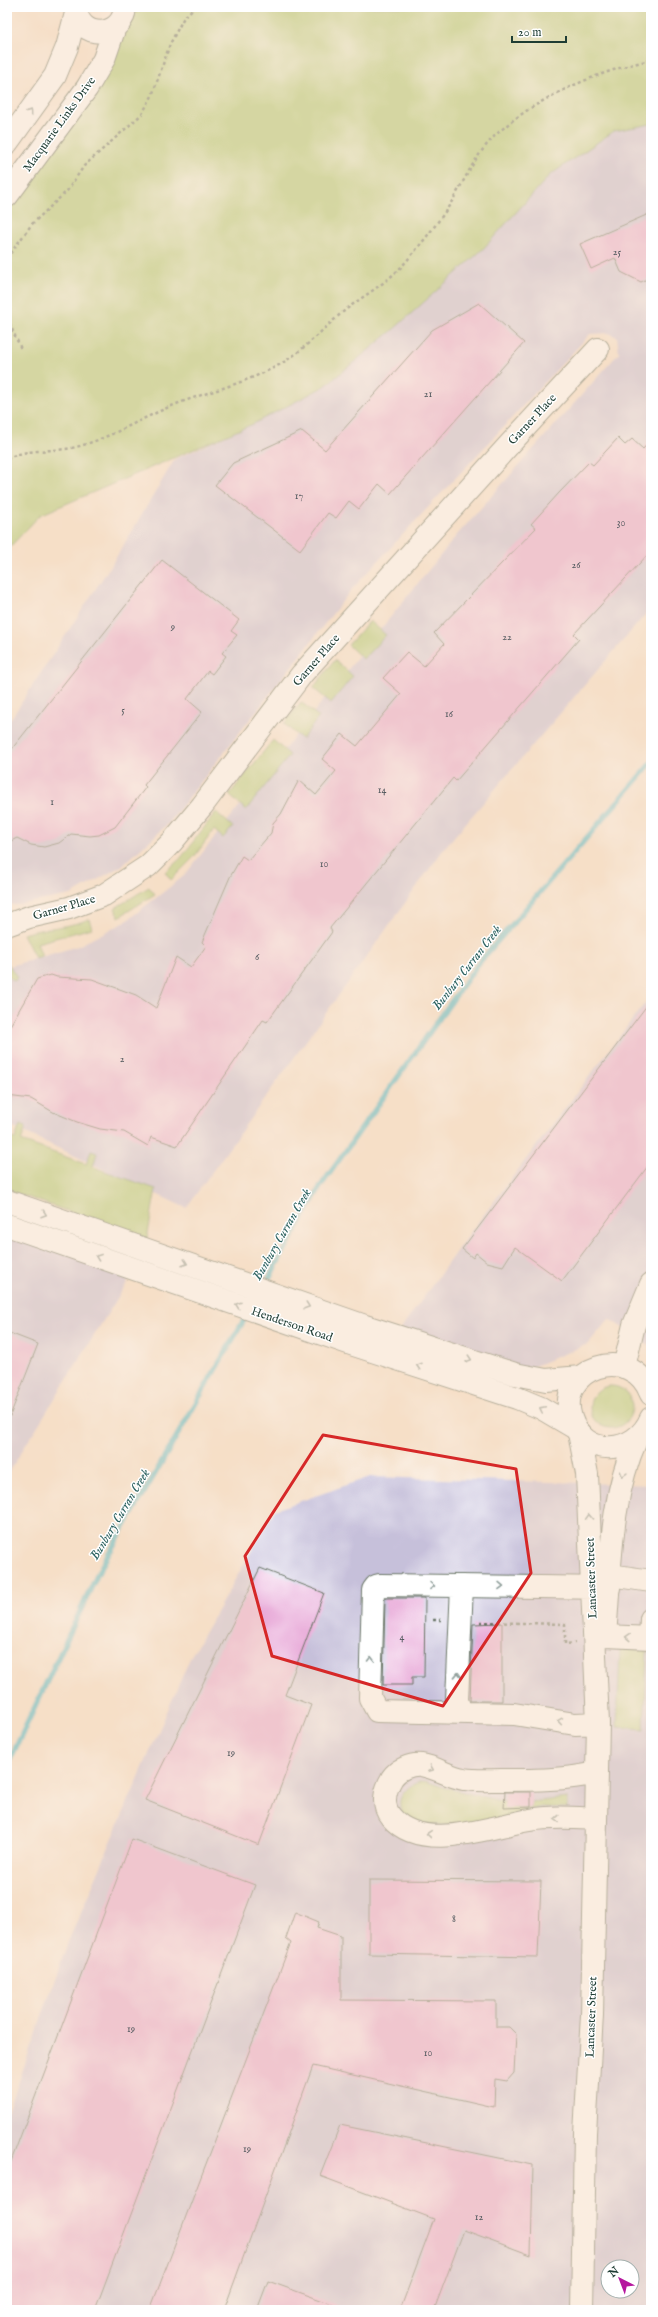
<svg xmlns="http://www.w3.org/2000/svg" width="658" height="2317" viewBox="0 0 658 2317" font-family="'IM FELL English',serif">
  <style>
    .industrial { fill: #c6c0da; fill-rule: evenodd }
    .green { fill: #adcd75; stroke: #668554 }
    .lines { fill: none; stroke-linecap: round; stroke-linejoin: round }
    .stream { stroke: #4bb8c7; stroke-width: 5.5 }
    .building { fill: #e8a9d8 }
    .minor-casing { stroke: #6a7667; stroke-width: 24 }
    .major-casing { stroke: #6a7667; stroke-width: 24 }
    .path { stroke: #6a7667; stroke-width: 2.5; stroke-dasharray: 3 3; stroke-linecap: butt }
    .minor { stroke: #fff; stroke-width: 22 }
    .major { stroke: #fff; stroke-width: 22 }
    .oneway { stroke: #8f9e9a }
    .marked { fill: none; stroke: #d62828; stroke-width: 3; stroke-linejoin: round }
    .labels { text-anchor: middle; stroke-width: 3; stroke-linejoin: round; paint-order: stroke }
    .number-label { font-size: 10px; fill: #51585d }
    .street-label { font-size: 12px; fill: #1f3d34; stroke: #fff }
    .water-label { font-size: 13px; font-style: italic; fill: #2c6260; stroke: #fff }
  </style>
  <rect width="100%" height="100%" fill="#fff"/>
  <filter id="ink" filterUnits="userSpaceOnUse"><feTurbulence type="fractalNoise" baseFrequency=".025" numOctaves="2"/><feDisplacementMap in="SourceGraphic" scale="8" xChannelSelector="R" yChannelSelector="G"/><feConvolveMatrix kernelMatrix="1 2 1 2 8 2 1 2 1" color-interpolation-filters="sRGB"/></filter>
  <filter id="wash" filterUnits="userSpaceOnUse"><feTurbulence type="fractalNoise" baseFrequency=".012" numOctaves="4" result="noise"/><feDisplacementMap in="SourceGraphic" scale="16" xChannelSelector="R" yChannelSelector="G"/><feGaussianBlur stdDeviation="0.9" result="paint"/><feColorMatrix in="noise" values="0 0 0 0 0 0 0 0 0 0 0 0 0 0 0 0 0 1.4 0 .05"/><feComposite in="paint" operator="in"/></filter>
  <g filter="url(#wash)">
    <rect width="100%" height="100%" fill="#f5dfc7"/>
    <path class="industrial" d="M651,124V608L446,846L186,1208L7,1124V967L78,946L125,922L184,876L329,693L457,535L619,353L617,337L609,333L590,334L352,589L168,824L123,865L71,895L17,905L7,904V725L117,556L175,459L253,424L489,242L550,175L614,131Z
      M651,995V1346L609,1319L588,1344L515,1374L396,1336L460,1246Z
      M7,1225L135,1270L7,1475Z
      M370,1477L651,1485V2310H7V2115L68,1942L191,1656L275,1510ZM608,2267H632V2291H608Z"/>
    <path class="green" d="M125,7H651V124L614,131L550,175L483,249L394,329L325,386L253,424L40,515L7,550V196Z
      M370,621L386,635L363,659L348,645Z
      M335,660L353,676L331,703L313,688Z
      M301,702L319,717L302,739L284,724Z
      M273,740L290,755L246,810L229,795Z
      M216,812L233,827L223,838L214,830L194,857L171,880L165,872L180,859Z
      M149,887L155,894L119,917L115,908Z
      M89,919L92,928L37,943L42,956L35,958L23,934C45,927 68,928 89,919Z
      M7,962L17,977L15,981L7,976Z
      M20,1125L26,1127L21,1141L86,1164L91,1151L97,1153L93,1167L156,1189L147,1239L7,1190V1136L15,1139Z
      M590 1407a21 21 0 1 1 42 0a21 21 0 1 1-42 0Z
      M620,1649L647,1650L644,1729L617,1727Z
      M425,1781L446,1788L505,1802V1808H531V1802L567,1798V1808L541,1807L479,1825H415C412,1821 406,1818 403,1814C392,1797 411,1782 425,1781Z"/>
    <g class="lines">
      <path class="stream" d="M264,1287L320,1187L478,964L651,763
        M7,1766L100,1569L248,1313"/>
    </g>
    <g id="blocks">
      <path class="building" d="M651,213V277L641,282L621,272L615,258L591,269L580,244Z
        M479,303L524,343L390,494L379,484L359,509L349,501L336,518L328,513L300,550L215,485L233,463L302,431L325,450L432,330Z
        M618,438L625,445L632,439L643,449L651,440V551L574,634L579,639L456,781L453,778L330,928L332,932L267,1022L263,1020L177,1146L151,1137L148,1146L124,1132L100,1129L77,1122L53,1112L31,1099L7,1096V1031L37,979L51,975L57,977L92,979L136,995L156,1008L176,957L191,967L206,946L202,942L230,877L242,856L248,860L271,833L273,823L281,814L299,780L316,795L336,771L322,759L342,734L357,746L401,694L383,678L407,652L424,666L444,644L434,633L536,528L531,524L559,493L589,462L593,465Z
        M162,560L239,620L231,631L237,635L222,653L226,656L212,674L208,671L187,699L202,712L144,785L146,787L115,827L99,835L90,836L71,834L59,843L44,847L31,845L17,838L7,843V755Z
        M651,1000V1162L562,1281L515,1247L503,1266L487,1262L476,1253L473,1258L462,1249Z
        M7,1332L38,1344L8,1421L7,1420Z
        M260,1568L324,1593L285,1695L311,1705L259,1845L145,1800Z
        M385,1598H425L424,1677H412V1685H383Z
        M502,1623V1701H470L473,1624Z
        M505,1792H531V1807L504,1808Z
        M132,1839L255,1885L95,2310H7V2172Z
        M369,1880L541,1881L538,1957L369,1954Z
        M295,1912L319,1922L317,1928L341,1936V2000L496,2001V2027H509L516,2034L514,2073L507,2081L495,2079L494,2107L313,2066L224,2310H150L291,1942L286,1938Z
        M340,2125L533,2165L531,2255L464,2230L434,2310H400L434,2219L320,2176Z
        M268,2281L343,2308V2310H257Z"/>
    </g>
  </g>
  <g filter="url(#ink)">
    <use href="#blocks" fill-opacity="0" stroke="#6a7667" stroke-width="1"/>
    <g class="lines">
      <g class="minor-casing">
        <path id="minor" d="M76,7C77,40 123,40 125,7
          M7,143L55,76L67,47L76,13
          M7,196L87,88L104,59L115,27
          M7,925L29,917L69,908L104,895L148,866L172,842L202,806L302,674L508,446L598,349
          M624,1367L634,1325L651,1284
          M579,1433L587,1474L598,1723L592,2015L585,2133L582,2310
          M610,1575L651,1581
          M605,1635C611,1569 609,1499 637,1438
          M605,1636L651,1638
          M650,1638L651,1619
          M461,1713L457,1700L462,1586
          M598,1723L575,1724L514,1714L377,1711L370,1698L373,1590L376,1586L380,1585L609,1588
          M596,1819C575,1818 551,1816 530,1820C491,1826 422,1854 391,1817C381,1805 385,1790 392,1778C398,1769 411,1764 421,1765C436,1767 449,1777 464,1779C476,1781 489,1780 501,1780C534,1780 565,1780 597,1773"/>
      </g>
      <g class="major-casing">
        <path id="major" d="M7,1201L365,1326L515,1374L546,1380L581,1377
          M7,1225L354,1345L517,1398L541,1408L575,1428
          M651,1394C631,1341 555,1368 571,1418C584,1459 636,1455 651,1418"/>
      </g>
      <path class="path" d="M7,258L32,224L67,191L84,166L142,114L152,96L170,44L183,19L194,7
        M7,318L21,349
        M7,459C27,447 54,453 76,447C111,438 141,418 174,405C211,390 253,382 287,360C305,348 319,333 335,319C356,299 383,287 403,265C418,248 434,228 447,209C459,191 468,170 481,152C514,106 596,71 651,60
        M433,1620H441
        M480,1622L565,1624V1644L575,1643"/>
      <use href="#minor" class="minor"/>
      <use href="#major" class="major"/>
    </g>
    <defs><path id="oneway-chevron" d="M-2-3.5L2.5 0L-2 3.5" fill="none" stroke-width="1.6" stroke-linecap="round" stroke-linejoin="round"/></defs>
    <g class="oneway">
      <use href="#oneway-chevron" transform="translate(30 112) rotate(-54)"/>
      <use href="#oneway-chevron" transform="translate(44 1214) rotate(19)"/>
      <use href="#oneway-chevron" transform="translate(98 1257) rotate(-160)"/>
      <use href="#oneway-chevron" transform="translate(185 1263) rotate(19)"/>
      <use href="#oneway-chevron" transform="translate(238 1305) rotate(-161)"/>
      <use href="#oneway-chevron" transform="translate(307 1306) rotate(19)"/>
      <use href="#oneway-chevron" transform="translate(469 1359) rotate(18)"/>
      <use href="#oneway-chevron" transform="translate(419 1366) rotate(-162)"/>
      <use href="#oneway-chevron" transform="translate(542 1409) rotate(-154)"/>
      <use href="#oneway-chevron" transform="translate(623 1474) rotate(106)"/>
      <use href="#oneway-chevron" transform="translate(589 1517) rotate(-92)"/>
      <use href="#oneway-chevron" transform="translate(432 1586) rotate(1)"/>
      <use href="#oneway-chevron" transform="translate(501 1586) rotate(1)"/>
      <use href="#oneway-chevron" transform="translate(628 1637) rotate(-177)"/>
      <use href="#oneway-chevron" transform="translate(371 1659) rotate(-89)"/>
      <use href="#oneway-chevron" transform="translate(458 1675) rotate(-88)"/>
      <use href="#oneway-chevron" transform="translate(560 1721) rotate(-171)"/>
      <use href="#oneway-chevron" transform="translate(431 1769) rotate(21)"/>
      <use href="#oneway-chevron" transform="translate(557 1819) rotate(178)"/>
      <use href="#oneway-chevron" transform="translate(429 1834) rotate(-175)"/>
    </g>
  </g>
  <path d="M0 0H658V2317H0ZM323,1435L516,1469L531,1573L443,1706L272,1656L245,1556Z" fill="#f5dfc7" fill-opacity=".55" fill-rule="evenodd"/>
  <path class="marked" d="M323,1435L516,1469L531,1573L443,1706L272,1656L245,1556Z"/>
  <g class="labels">
    <g class="number-label">
      <text x="617" y="255">25</text>
      <text x="428" y="397">21</text>
      <text x="299" y="499">17</text>
      <text x="621" y="526">30</text>
      <text x="576" y="568">26</text>
      <text x="173" y="630">9</text>
      <text x="507" y="640">22</text>
      <text x="123" y="713">5</text>
      <text x="449" y="717">16</text>
      <text x="382" y="793">14</text>
      <text x="52" y="805">1</text>
      <text x="324" y="867">10</text>
      <text x="257" y="960">6</text>
      <text x="122" y="1062">2</text>
      <text x="402" y="1640">4</text>
      <text x="231" y="1756">19</text>
      <text x="454" y="1922">8</text>
      <text x="131" y="2032">19</text>
      <text x="428" y="2056">10</text>
      <text x="247" y="2152">19</text>
      <text x="479" y="2220">12</text>
    </g>
    <g class="street-label">
      <text transform="translate(59 124) rotate(-54)" y="4">Macquarie Links Drive</text>
      <text transform="translate(532 419) rotate(-47)" y="4">Garner Place</text>
      <text transform="translate(316 660) rotate(-49)" y="4">Garner Place</text>
      <text transform="translate(64 907) rotate(-16)" y="4">Garner Place</text>
      <text transform="translate(292 1324) rotate(19)" y="4">Henderson Road</text>
      <text transform="translate(591 1578) rotate(-92)" y="4">Lancaster Street</text>
      <text transform="translate(591 2017) rotate(-88)" y="4">Lancaster Street</text>
    </g>
    <g class="water-label">
      <text transform="translate(466 967) rotate(-52)" y="5">Bunbury Curran Creek</text>
      <text transform="translate(281 1234) rotate(-60)" y="5">Bunbury Curran Creek</text>
      <text transform="translate(119 1514) rotate(-59)" y="5">Bunbury Curran Creek</text>
    </g>
  </g>
  <rect width="658" height="2317" fill="none" stroke="#fff" stroke-width="24"/>
  <g transform="translate(620 2279) rotate(318)"><circle r="19" fill="#ffffff" stroke="#a5b1ae"/>
  <path d="M0-3L7 15L0 10L-7 15Z" fill="#b5179e"/>
  <text y="-6" font-size="11" font-weight="bold" text-anchor="middle" fill="#1f3d34">N</text>
  </g>
  <path d="M512 36v6h54v-6" fill="none" stroke="#1f3d34" stroke-width="2"/>
  <text x="518" y="36" font-size="12" fill="#1f3d34" stroke="#ffffff" stroke-width="3" paint-order="stroke">20 m</text>
</svg>
